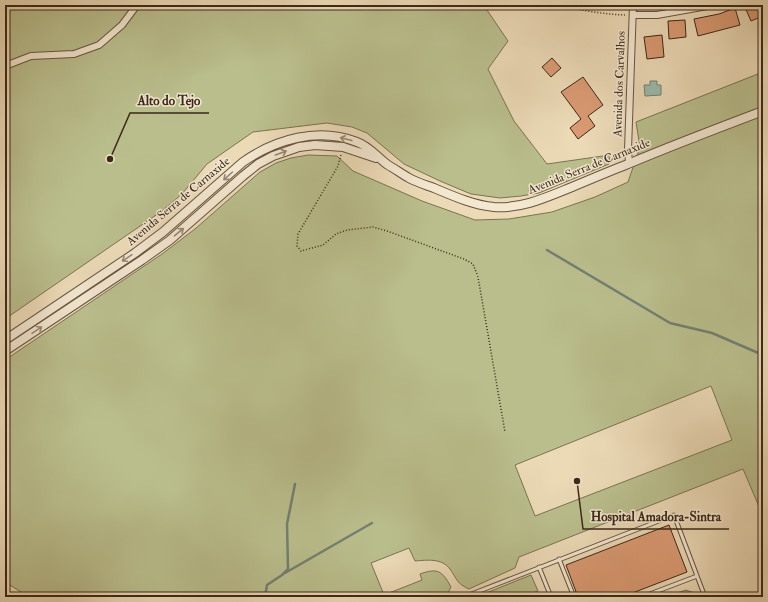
<svg xmlns="http://www.w3.org/2000/svg" width="768" height="602" viewBox="0 0 768 602" font-family="'IM FELL Double Pica',serif">
  <style>
    .green { fill: #babe8d; stroke: #7a7352; fill-rule: evenodd }
    .water { fill: #99bbac; stroke: #738071 }
    .lines { fill: none; stroke-linecap: round; stroke-linejoin: round }
    .stream { stroke: #738071; stroke-width: 2.5 }
    .building { fill: #da9a73; stroke: #3b2818 }
    .service-casing { stroke: #675440; stroke-width: 5 }
    .minor-casing { stroke: #675440; stroke-width: 8 }
    .tertiary-casing { stroke: #675440; stroke-width: 10 }
    .path { stroke: #3b2818; stroke-width: 1.5; stroke-dasharray: 1 2; stroke-linecap: butt }
    .service { stroke: #f3e7d0; stroke-width: 3 }
    .minor { stroke: #f3e7d0; stroke-width: 6 }
    .tertiary { stroke: #f3e7d0; stroke-width: 8 }
    .oneway { stroke: #978874 }
    .labels { text-anchor: middle; stroke-width: 3; stroke-linejoin: round; paint-order: stroke }
    .street-label { font-size: 12px; fill: #3b2818; stroke: #f3e7d0 }
    .leader { fill: none; stroke: #3b2818; stroke-width: 1.5 }
    .callout-dot { fill: #3b2818; stroke: #f3e7d0; stroke-width: 1.5 }
    .callout-label { font-size: 13px; text-anchor: middle; font-weight: bold; fill: #3b2818; stroke: #f3e7d0; stroke-width: 3; stroke-linejoin: round; paint-order: stroke }
  </style>
  <rect width="100%" height="100%" fill="#ecdab7"/>
  <filter id="stains"><feTurbulence type="fractalNoise" baseFrequency=".005" numOctaves="4"/><feColorMatrix values="0 0 0 0 .2 0 0 0 0 .09 0 0 0 0 .02 0 0 0 .5 -.17"/></filter>
  <radialGradient id="worn" r=".72"><stop offset=".6" stop-color="#630" stop-opacity="0"/><stop offset="1" stop-color="#630" stop-opacity=".3"/></radialGradient>
  <path class="green" d="M5,5H481L487,10L508,41L488,69L514,121L547,164L610,155L609,164L539,193L521,196L500,198L471,194L440,181L404,164L367,133L352,127L327,123L253,132L207,164L182,194L162,211L5,319Z
    M763,72V516L743,469L519,557L515,568L469,589C457,584 457,579 450,569C442,558 427,560 415,561L409,548L371,563L384,595L422,580L420,574C437,568 442,570 451,587L446,597H29L5,582V360L162,254L195,229L260,172L276,163L291,158L308,155L337,156L353,171L422,201L475,220L509,219L552,212L595,197L628,182L640,147L636,122ZM711,386L732,440L535,516L515,465Z
    M531,575L538,591L523,597H476Z
    M686,590L697,594L698,597L668,596Z"/>
  <path class="water" d="M650,81H657V85H661V95L645,96L644,85H650Z"/>
  <g class="lines">
    <path class="stream" d="M547,250L670,323L712,333L763,355
      M285,573L372,523
      M265,597L267,585L282,575L288,569L287,524L295,484"/>
  </g>
  <path class="building" d="M744,5H763V16L751,21Z
    M735,8L740,25L698,36L694,19L719,14Z
    M685,20L686,37L669,39L668,21Z
    M662,35L664,57L647,59L644,37Z
    M552,58L561,68L551,77L542,67Z
    M583,77L603,105L588,116L595,126L578,139L570,128L581,119L561,92Z
    M669,525L687,572L622,597H578L566,565Z"/>
  <g class="lines">
    <g class="service-casing">
      <path id="service" d="M559,559L574,597
        M539,567L551,597
        M464,597L674,515L705,597
        M642,597L697,576"/>
    </g>
    <g class="minor-casing">
      <path id="minor" d="M633,15H657L713,5
        M5,66L31,56L74,54L99,45L122,25L137,5
        M629,163L628,150L633,5"/>
    </g>
    <g class="tertiary-casing">
      <path id="tertiary" d="M5,340L135,253L163,232L243,162C276,139 318,127 357,142C369,146 378,158 388,165C395,169 402,174 409,178C416,182 426,185 434,188C453,196 473,205 494,207C522,209 547,197 572,187C591,179 610,171 628,164C673,145 718,128 763,111
        M5,351L142,260L170,240L243,176L258,164L273,156L299,147L315,145L343,147L376,158"/>
    </g>
    <path class="path" d="M556,5C579,10 602,14 625,15
      M341,155L338,166L298,234L297,246L301,251L323,245L336,234L347,230L373,227L387,231L464,259L473,264L478,277L505,432"/>
    <use href="#service" class="service"/>
    <use href="#minor" class="minor"/>
    <use href="#tertiary" class="tertiary"/>
  </g>
  <defs><path id="oneway-shaft" d="M-6 0H5M1.5-3L5.5 0L1.5 3" fill="none" stroke-width="1.6" stroke-linecap="round" stroke-linejoin="round"/></defs>
  <g class="oneway">
    <use href="#oneway-shaft" transform="translate(346 139) rotate(-166)"/>
    <use href="#oneway-shaft" transform="translate(281 153) rotate(-20)"/>
    <use href="#oneway-shaft" transform="translate(228 176) rotate(138)"/>
    <use href="#oneway-shaft" transform="translate(179 232) rotate(-40)"/>
    <use href="#oneway-shaft" transform="translate(127 258) rotate(146)"/>
    <use href="#oneway-shaft" transform="translate(37 330) rotate(-34)"/>
  </g>
  <g class="labels">
    <g class="street-label">
      <text transform="translate(619 84) rotate(-88)" y="4">Avenida dos Carvalhos</text>
      <text transform="translate(589 166) rotate(-22)" y="4">Avenida Serra de Carnaxide</text>
      <text transform="translate(178 201) rotate(-40)" y="4">Avenida Serra de Carnaxide</text>
    </g>
  </g>
  <path class="leader" d="M110 159L130 113H209M577 481L583 529H729"/>
  <g class="callout-dot">
    <circle cx="110" cy="159" r="4"/>
    <circle cx="577" cy="481" r="4"/>
  </g>
  <g class="callout-label">
    <text x="169" y="105">Alto do Tejo</text>
    <text x="656" y="521">Hospital Amadora-Sintra</text>
  </g>
  <rect width="768" height="602" fill="none" stroke="#ecdab7" stroke-width="20"/>
  <rect x="6" y="6" width="756" height="590" fill="none" stroke="#3b2818" stroke-width="2"/>
  <rect x="10" y="10" width="748" height="582" fill="none" stroke="#3b2818"/>
  <rect width="100%" height="100%" filter="url(#stains)"/>
  <rect width="100%" height="100%" fill="url(#worn)"/>
</svg>
